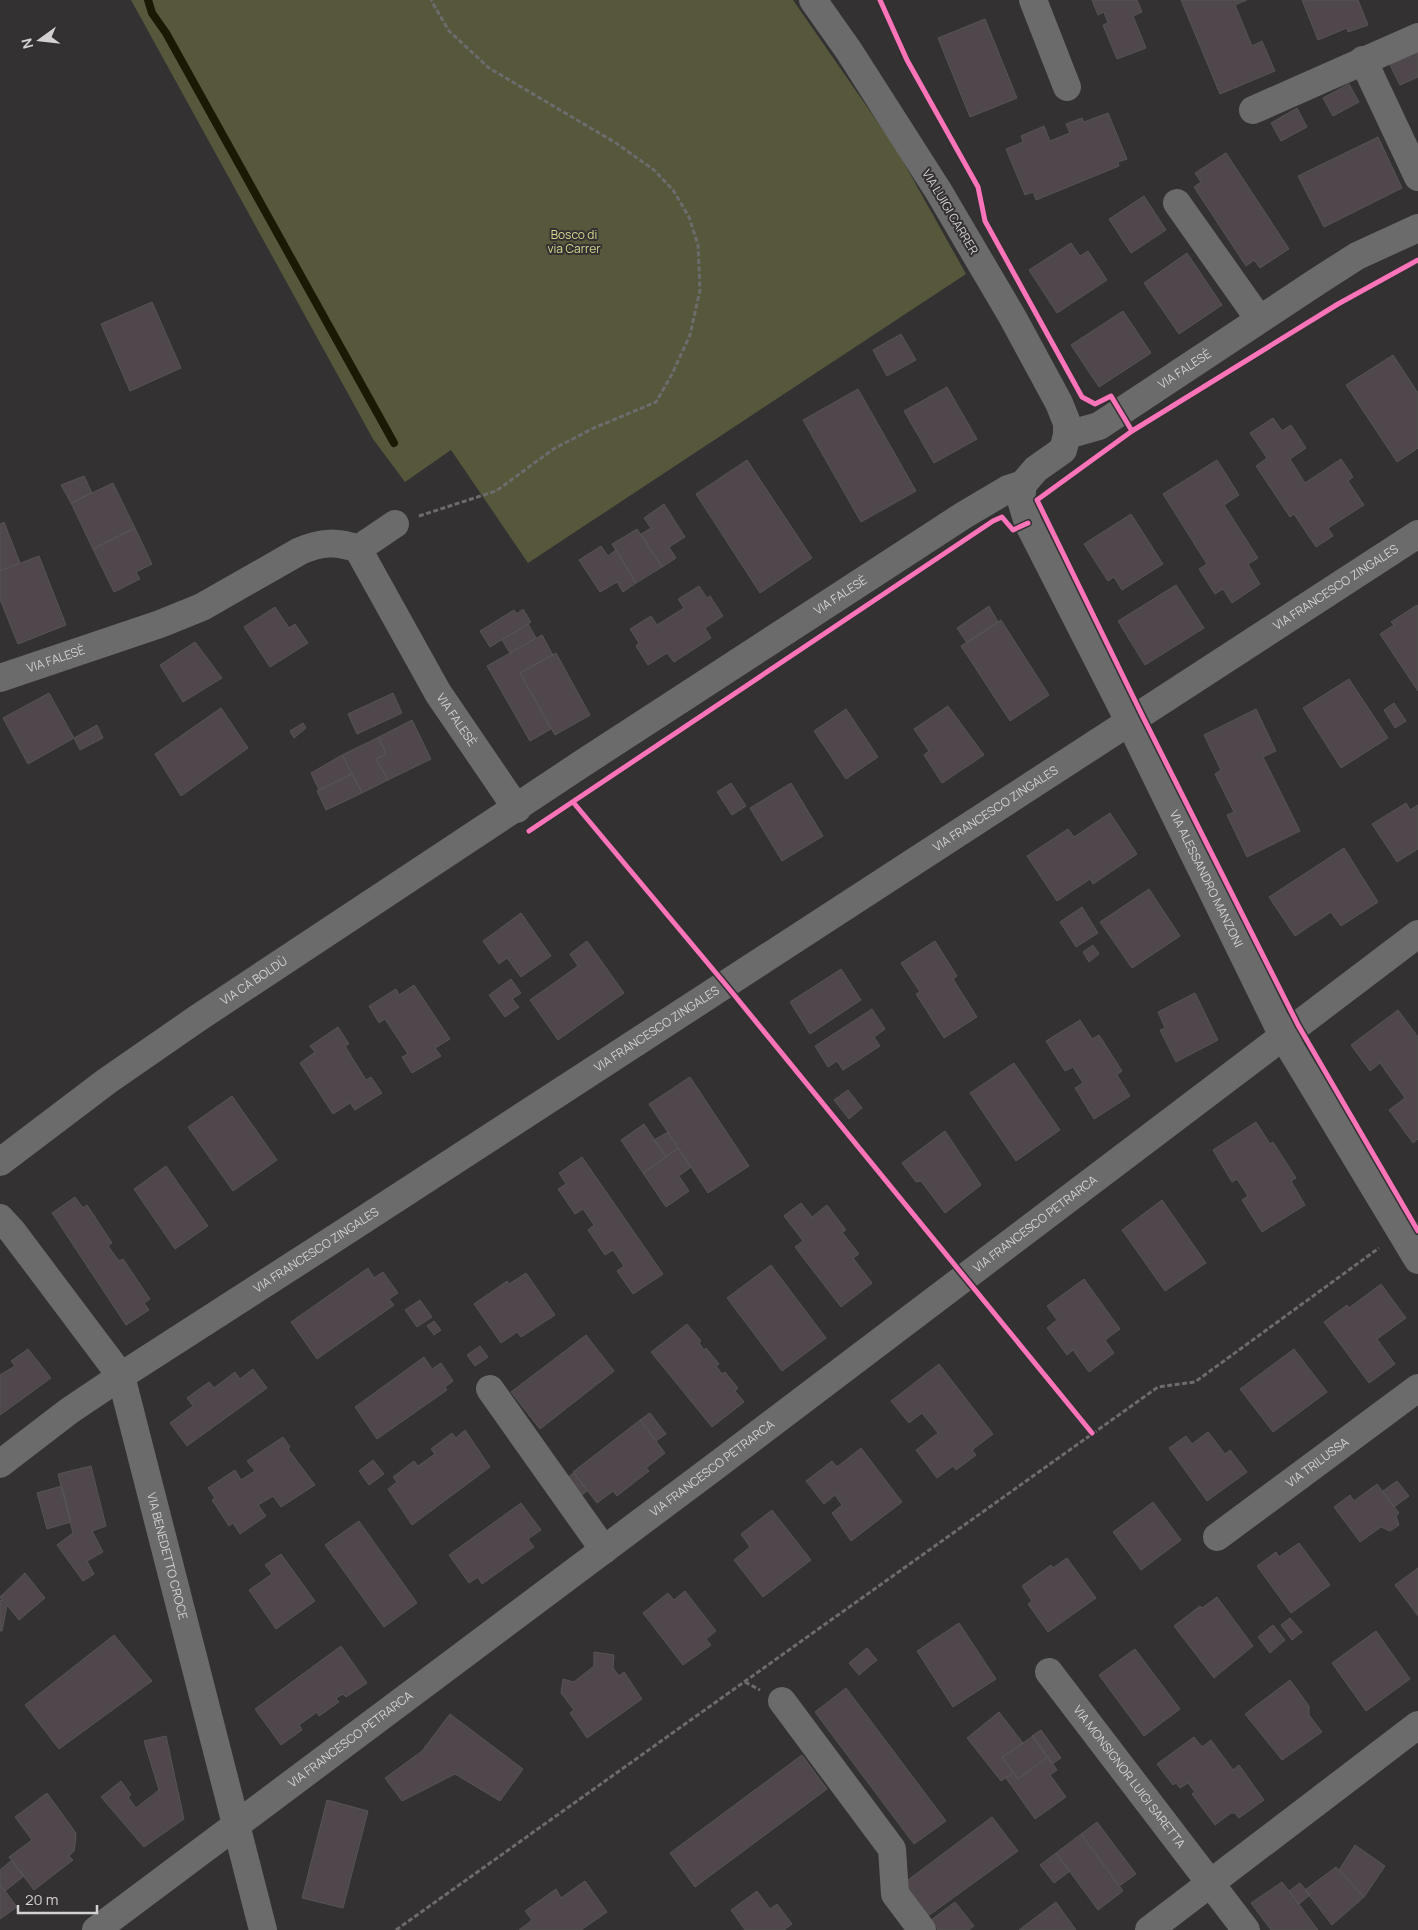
<svg xmlns="http://www.w3.org/2000/svg" width="1418" height="1930" viewBox="0 0 1418 1930" font-family="Manrope,sans-serif">
  <style>
    .green { fill: #56573b }
    .lines { fill: none; stroke-linecap: round; stroke-linejoin: round }
    .stream { stroke: #1a1a04; stroke-width: 8 }
    .building { fill: #4f474b; stroke: #565455 }
    .path { stroke: #6d6c6d; stroke-width: 3; stroke-dasharray: 5 2.5; stroke-linecap: butt }
    .minor { stroke: #6b6b6b; stroke-width: 28 }
    .cycleway-casing { stroke: #343032; stroke-width: 8 }
    .cycleway { stroke: #fb73b8; stroke-width: 5 }
    .labels { text-anchor: middle; stroke-width: 4; stroke-linejoin: round; paint-order: stroke }
    .street-label { font-size: 12px; fill: #d3d1d2; stroke: #343032 }
    .park-label { font-size: 12px; fill: #d6d78f; stroke: #343032 }
  </style>
  <rect width="100%" height="100%" fill="#333132"/>
  <path class="green" d="M131,0H793L895,147L966,274L528,563L451,450L405,482L373,439Z"/>
  <g class="lines">
    <path class="stream" d="M148,0L152,13L166,33L394,443"/>
  </g>
  <path class="building" d="M1092,0H1137L1142,12L1133,16L1146,48L1117,59L1103,25L1108,23L1104,12L1098,15Z
    M1181,0H1247L1235,5L1252,46L1262,41L1275,71L1220,94Z
    M1302,0H1358L1368,25L1348,32L1347,28L1318,40Z
    M985,19L1017,98L970,117L938,38Z
    M1418,52V77L1400,85L1390,65Z
    M1349,84L1359,102L1333,116L1323,98Z
    M1297,108L1307,127L1281,141L1271,123Z
    M1108,113L1127,159L1118,162L1119,166L1036,200L1033,192L1025,195L1006,149L1023,142L1021,136L1044,126L1050,141L1070,133L1066,124L1082,118L1084,122Z
    M1378,137L1402,188L1324,227L1298,176Z
    M1226,153L1289,249L1260,268L1254,260L1246,266L1194,187L1201,182L1195,173Z
    M1144,196L1166,230L1131,253L1109,219Z
    M1071,243L1080,256L1088,251L1107,280L1057,313L1029,270Z
    M1187,253L1222,305L1179,334L1144,283Z
    M152,302L181,368L130,391L101,324Z
    M1123,311L1151,353L1099,387L1071,345Z
    M901,334L916,360L887,376L873,350Z
    M1393,355L1418,393V448L1397,462L1346,385Z
    M947,387L977,439L934,463L904,411Z
    M858,389L916,491L861,522L803,420Z
    M1273,418L1282,431L1291,425L1306,448L1290,459L1305,483L1341,459L1353,477L1348,481L1364,505L1328,528L1333,536L1316,547L1294,514L1290,517L1256,466L1267,458L1250,433Z
    M747,460L812,558L760,593L696,494Z
    M1217,460L1239,495L1224,505L1258,558L1248,564L1260,584L1232,603L1223,589L1215,594L1199,569L1207,564L1163,494Z
    M84,476L92,493L71,503L61,485Z
    M113,483L135,528L93,549L71,503Z
    M664,504L685,537L669,547L676,558L662,567L641,534L651,528L644,518Z
    M1131,514L1163,564L1122,590L1114,577L1108,581L1084,544Z
    M4,522L20,563L0,571V524Z
    M135,528L152,564L136,572L140,579L114,592L93,549Z
    M637,529L662,567L636,583L612,544Z
    M601,546L608,556L616,550L636,583L623,592L617,582L600,592L579,560Z
    M39,556L66,625L18,644L0,599V571Z
    M1176,585L1204,628L1145,665L1118,621Z
    M699,586L707,598L710,596L723,616L705,628L711,638L674,662L667,653L648,665L636,646L639,643L630,629L651,616L657,625L684,608L678,599Z
    M1417,605L1418,607V691L1380,634L1394,625L1391,622Z
    M989,606L998,622L967,643L957,628Z
    M275,607L289,628L295,624L308,643L270,667L244,627Z
    M523,609L531,622L490,647L480,631L514,610L517,614Z
    M1001,620L1049,695L1010,721L961,646Z
    M528,624L536,638L510,653L502,640Z
    M542,635L553,655L520,673L551,729L530,741L487,666Z
    M195,642L222,678L183,702L160,665Z
    M556,653L590,715L555,735L520,673Z
    M1349,679L1388,738L1341,768L1303,708Z
    M49,693L74,738L28,764L3,718Z
    M393,693L402,713L357,734L348,714Z
    M1394,703L1406,721L1395,728L1384,710Z
    M948,706L984,755L942,783L924,755L929,751L914,729Z
    M221,708L248,748L181,796L155,754Z
    M846,709L878,757L846,779L814,731Z
    M1256,709L1276,751L1263,757L1300,831L1247,857L1227,815L1234,812L1215,774L1221,770L1204,735Z
    M412,720L431,759L388,780L376,759L386,754L379,737Z
    M303,723L306,728L294,738L290,731Z
    M97,725L103,738L80,750L74,738Z
    M379,737L386,754L376,759L388,780L362,793L342,755Z
    M342,755L352,774L319,790L311,773Z
    M352,774L362,793L326,810L317,791Z
    M731,783L746,806L732,815L717,792Z
    M791,783L823,836L782,861L750,808Z
    M1406,803L1410,810L1418,805V849L1397,862L1372,824Z
    M1110,813L1137,854L1093,884L1090,879L1057,901L1027,856L1068,829L1074,837Z
    M1344,848L1378,902L1341,926L1331,912L1295,936L1269,897Z
    M1149,889L1180,936L1132,968L1100,922Z
    M1082,907L1098,933L1076,947L1060,922Z
    M521,913L551,956L521,977L507,958L499,964L483,941Z
    M587,941L624,993L558,1040L530,1000L578,966L570,954Z
    M935,941L957,976L953,979L977,1017L944,1038L916,994L920,992L901,963Z
    M1093,945L1099,954L1089,962L1083,952Z
    M841,969L861,1000L810,1034L790,1002Z
    M511,979L521,993L512,999L519,1007L505,1017L489,995Z
    M414,985L450,1039L435,1048L441,1056L412,1073L402,1057L408,1054L385,1019L379,1023L369,1006L396,989L399,995Z
    M1195,993L1218,1040L1176,1062L1160,1030L1165,1028L1158,1012Z
    M872,1009L885,1029L874,1037L880,1046L843,1070L837,1061L828,1067L815,1046Z
    M1398,1010L1418,1037V1139L1413,1143L1389,1110L1405,1098L1380,1063L1370,1071L1351,1045Z
    M1080,1020L1092,1039L1099,1035L1122,1071L1117,1075L1130,1096L1094,1119L1075,1088L1083,1083L1073,1067L1065,1071L1046,1041Z
    M338,1027L349,1044L345,1046L366,1080L371,1077L382,1093L355,1110L350,1103L333,1114L300,1063L315,1052L310,1046Z
    M1014,1063L1060,1130L1016,1161L970,1093Z
    M690,1077L749,1166L708,1193L649,1104Z
    M848,1090L862,1108L849,1119L834,1100Z
    M232,1096L277,1160L233,1191L188,1127Z
    M1256,1122L1270,1144L1273,1142L1296,1178L1291,1181L1305,1205L1262,1232L1242,1200L1248,1196L1237,1179L1232,1182L1213,1150Z
    M644,1124L666,1157L643,1173L621,1140Z
    M945,1131L981,1185L945,1213L921,1181L916,1182L902,1163Z
    M668,1132L678,1148L666,1157L654,1140Z
    M678,1148L691,1167L679,1176L689,1191L666,1207L643,1173Z
    M582,1157L663,1274L633,1294L617,1271L624,1266L613,1250L605,1255L588,1230L594,1225L583,1209L575,1214L558,1189L566,1184L559,1173Z
    M166,1166L208,1226L175,1249L134,1189Z
    M75,1197L83,1208L87,1205L112,1243L108,1246L119,1261L123,1259L150,1299L144,1303L149,1310L126,1325L52,1213Z
    M1162,1200L1206,1263L1165,1291L1122,1230Z
    M801,1203L812,1217L827,1205L846,1230L842,1232L859,1254L853,1258L872,1283L841,1307L795,1247L803,1241L784,1216Z
    M771,1265L826,1338L782,1371L727,1298Z
    M368,1268L374,1278L383,1272L398,1293L389,1299L394,1305L317,1359L291,1322Z
    M526,1273L555,1315L521,1337L517,1332L501,1343L474,1304L507,1281L509,1284Z
    M1084,1279L1120,1329L1105,1340L1114,1353L1089,1372L1073,1350L1067,1355L1047,1328L1057,1320L1047,1306Z
    M1381,1284L1406,1318L1377,1339L1395,1364L1369,1383L1324,1322L1347,1305L1349,1308Z
    M420,1300L432,1317L417,1327L405,1310Z
    M434,1321L441,1330L434,1335L427,1326Z
    M687,1324L701,1341L699,1343L704,1350L706,1348L719,1364L716,1366L722,1374L725,1372L738,1388L735,1391L744,1402L712,1427L651,1352Z
    M586,1335L614,1371L540,1429L511,1392Z
    M480,1346L488,1357L475,1366L467,1355Z
    M28,1349L51,1378L0,1415V1375L15,1366L11,1361Z
    M1294,1349L1327,1392L1273,1432L1240,1389Z
    M424,1357L432,1369L441,1363L453,1381L445,1387L447,1390L377,1439L355,1407Z
    M939,1364L993,1434L972,1450L976,1455L956,1470L953,1466L937,1478L916,1450L938,1433L922,1413L909,1423L891,1401Z
    M253,1369L267,1388L187,1446L170,1423L193,1406L187,1398L209,1382L214,1388L235,1372L240,1379Z
    M650,1413L666,1434L656,1441L640,1420Z
    M640,1420L665,1453L646,1468L649,1471L617,1496L613,1491L597,1503L573,1472Z
    M465,1430L490,1467L412,1525L388,1489L397,1482L393,1477L414,1461L418,1466L435,1454L431,1449L452,1433L456,1438Z
    M1208,1432L1225,1454L1230,1450L1247,1472L1207,1501L1169,1448L1186,1436L1192,1444Z
    M283,1437L290,1447L288,1449L315,1485L281,1507L273,1496L258,1505L266,1516L240,1534L233,1523L229,1526L212,1500L215,1498L208,1488L235,1470L241,1480L255,1471L247,1461Z
    M861,1448L902,1502L851,1541L832,1513L842,1505L835,1495L824,1504L806,1481L832,1461L837,1467Z
    M373,1460L384,1474L369,1485L359,1471Z
    M91,1466L106,1526L92,1531L103,1552L87,1561L94,1574L83,1581L57,1545L73,1533L58,1474Z
    M574,1473L587,1491L582,1495L568,1477Z
    M1397,1481L1409,1496L1394,1507L1383,1491Z
    M1377,1484L1399,1513L1396,1516L1399,1525L1390,1531L1381,1527L1360,1542L1334,1507L1350,1495L1354,1501Z
    M62,1486L71,1522L47,1529L37,1493Z
    M1153,1502L1181,1540L1141,1570L1113,1532Z
    M521,1503L541,1530L528,1539L534,1547L482,1584L478,1577L469,1583L449,1555Z
    M772,1510L811,1560L763,1597L734,1560L750,1547L741,1534Z
    M359,1521L417,1603L384,1627L325,1545Z
    M1299,1543L1330,1585L1291,1613L1257,1566L1276,1552L1279,1557Z
    M281,1554L315,1601L276,1629L249,1590L272,1574L265,1565Z
    M1067,1558L1096,1598L1048,1632L1028,1604L1032,1601L1022,1586L1051,1565L1053,1568Z
    M1418,1568V1616L1395,1585Z
    M25,1573L45,1598L19,1620L7,1605L2,1631H0V1600L3,1601L0,1597Z
    M685,1591L716,1631L706,1639L711,1645L683,1665L643,1613L668,1593L674,1600Z
    M1217,1597L1253,1646L1214,1678L1174,1626L1200,1606L1202,1608Z
    M1290,1618L1302,1632L1292,1640L1281,1625Z
    M959,1623L996,1679L953,1707L917,1651Z
    M1273,1625L1285,1640L1270,1653L1258,1637Z
    M1376,1631L1410,1679L1366,1711L1332,1663Z
    M114,1635L152,1681L59,1749L25,1705Z
    M341,1646L367,1683L346,1697L343,1694L336,1698L339,1702L319,1716L317,1712L299,1725L302,1730L281,1745L255,1709Z
    M867,1648L877,1660L859,1675L849,1663Z
    M1135,1649L1180,1709L1144,1736L1099,1675Z
    M594,1652L614,1655L613,1668L619,1676L624,1672L642,1699L587,1738L570,1713L574,1710L561,1693L563,1679L574,1682L594,1666Z
    M1290,1680L1309,1706V1715L1322,1732L1282,1760L1245,1714Z
    M846,1688L946,1821L914,1844L815,1712Z
    M999,1712L1023,1743L1002,1757L1013,1773L1001,1781L967,1738Z
    M450,1714L523,1769L500,1801L455,1774L402,1801L385,1778L422,1751Z
    M1041,1730L1061,1758L1052,1764L1032,1736Z
    M166,1736L184,1819L144,1847L101,1797L121,1781L131,1795L128,1797L136,1808L159,1790L144,1741Z
    M1033,1736L1048,1757L1018,1779L1002,1757Z
    M1194,1737L1202,1747L1211,1740L1233,1770L1239,1765L1264,1800L1239,1818L1235,1813H1231L1215,1825L1192,1794L1195,1792L1188,1783L1180,1788L1176,1783L1173,1785L1157,1764Z
    M802,1755L827,1789L695,1887L670,1853Z
    M1048,1757L1057,1770L1050,1775L1066,1797L1035,1819L1006,1778L1013,1773L1018,1779Z
    M47,1793L76,1833L75,1845L74,1851L69,1856L73,1860L34,1890L9,1857L32,1840L15,1817Z
    M327,1800L368,1811L343,1908L302,1898Z
    M992,1817L1018,1851L928,1916L904,1883Z
    M1097,1822L1136,1874L1119,1886L1081,1834Z
    M1081,1834L1123,1891L1098,1910L1056,1853Z
    M1355,1845L1385,1866L1364,1897L1339,1870Z
    M1056,1853L1070,1871L1054,1883L1040,1865Z
    M12,1860L24,1876L5,1891L0,1884V1870Z
    M1336,1867L1364,1897L1332,1925L1305,1890Z
    M585,1881L607,1912L581,1930H519L532,1920L525,1911L556,1889L561,1898Z
    M1282,1882L1289,1891L1318,1930H1271L1251,1903Z
    M1300,1883L1310,1895L1299,1904L1289,1891Z
    M0,1884L17,1907L0,1919Z
    M757,1891L770,1909L777,1904L792,1924L784,1930H745L731,1910Z
    M955,1902L974,1926L968,1930H938L931,1920Z
    M1056,1902L1076,1930H1019Z"/>
  <g class="lines">
    <path class="path" d="M419,516L496,491L555,448L594,428L656,402L672,374L690,335L700,290L698,245L689,217L673,190L654,170L616,143L489,68L449,31L431,0
      M745,1682L760,1690
      M396,1930L1158,1387L1195,1382L1379,1248"/>
    <g class="minor">
      <path d="M1033,0L1067,87"/>
      <path d="M1363,60L1418,177"/>
      <path d="M1253,110L1418,37"/>
      <path d="M1177,203L1259,319"/>
      <path id="s1" d="M1067,435L1099,426L1321,279L1357,256L1418,228"/>
      <path id="s2" d="M1023,484L1021,500L1028,523L1130,723L1283,1036L1418,1260"/>
      <path d="M358,549L395,524"/>
      <path id="s3" d="M0,678L160,624L202,607L300,551C321,542 337,541 358,549L438,693L517,809"/>
      <path id="s4" d="M0,1162L107,1081L198,1018L583,763L964,515L1008,489L1023,484L1036,469L1063,450L1067,435V423L1059,403L1013,318L939,192L849,51L813,0"/>
      <path id="s5" d="M0,1218L12,1231L121,1376L263,1930"/>
      <path d="M490,1389L604,1550"/>
      <path id="s6" d="M0,1464L69,1411L121,1376L340,1235L1418,534"/>
      <path id="s7" d="M1217,1537L1418,1388"/>
      <path id="s8" d="M1049,1672L1246,1930"/>
      <path d="M782,1701L892,1849L895,1894L922,1930"/>
      <path id="s9" d="M96,1930L713,1468L1418,934"/>
      <path d="M1149,1930L1418,1725"/>
    </g>
    <g class="cycleway-casing">
      <path id="cycleway" d="M880,0L907,60L978,187L985,221L1082,397L1095,404L1111,396L1132,431L1037,500L1142,715L1298,1025L1418,1231
        M1132,431L1338,304L1418,260
        M573,802L726,985L1092,1433
        M529,831L993,521L1002,517L1013,530L1028,523"/>
    </g>
    <use href="#cycleway" class="cycleway"/>
  </g>
  <g class="labels">
    <g class="street-label">
      <text transform="translate(950 212) rotate(59)" y="4">VIA LUIGI CARRER</text>
      <text dy="4" stroke="none"><textPath href="#s1" startOffset="136">VIA FALESÈ</textPath></text>
      <text dy="4" stroke="none"><textPath href="#s6" startOffset="1598">VIA FRANCESCO ZINGALES</textPath></text>
      <text dy="4" stroke="none"><textPath href="#s4" startOffset="1014">VIA FALESÈ</textPath></text>
      <text dy="4" stroke="none"><textPath href="#s3" startOffset="59">VIA FALESÈ</textPath></text>
      <text dy="4" stroke="none"><textPath href="#s3" startOffset="584">VIA FALESÈ</textPath></text>
      <text dy="4" stroke="none"><textPath href="#s6" startOffset="1192">VIA FRANCESCO ZINGALES</textPath></text>
      <text dy="4" stroke="none"><textPath href="#s2" startOffset="438">VIA ALESSANDRO MANZONI</textPath></text>
      <text dy="4" stroke="none"><textPath href="#s4" startOffset="312">VIA CÀ BOLDÙ</textPath></text>
      <text dy="4" stroke="none"><textPath href="#s6" startOffset="788">VIA FRANCESCO ZINGALES</textPath></text>
      <text dy="4" stroke="none"><textPath href="#s9" startOffset="1175">VIA FRANCESCO PETRARCA</textPath></text>
      <text dy="4" stroke="none"><textPath href="#s6" startOffset="382">VIA FRANCESCO ZINGALES</textPath></text>
      <text dy="4" stroke="none"><textPath href="#s7" startOffset="125">VIA TRILUSSA</textPath></text>
      <text dy="4" stroke="none"><textPath href="#s9" startOffset="770">VIA FRANCESCO PETRARCA</textPath></text>
      <text dy="4" stroke="none"><textPath href="#s5" startOffset="385">VIA BENEDETTO CROCE</textPath></text>
      <text dy="4" stroke="none"><textPath href="#s9" startOffset="318">VIA FRANCESCO PETRARCA</textPath></text>
      <text dy="4" stroke="none"><textPath href="#s8" startOffset="132">VIA MONSIGNOR LUIGI SARETTA</textPath></text>
    </g>
    <g class="park-label">
      <text x="574" y="239">Bosco di<tspan x="574" dy="14">via Carrer</tspan></text>
    </g>
  </g>
  <g transform="translate(40 40) rotate(255)" stroke="#343032" stroke-width="4" paint-order="stroke">
  <path d="M0-4L9 19L0 12L-9 19Z" fill="#d3d1d2"/>
  <text y="-8" font-size="14" font-weight="bold" text-anchor="middle" fill="#d3d1d2">N</text>
  </g>
  <path d="M18 1905v8h79v-8" fill="none" stroke="#d3d1d2" stroke-width="2.5"/>
  <text x="25" y="1905" font-size="15" fill="#d3d1d2" stroke="#343032" stroke-width="4" paint-order="stroke">20 m</text>
</svg>
